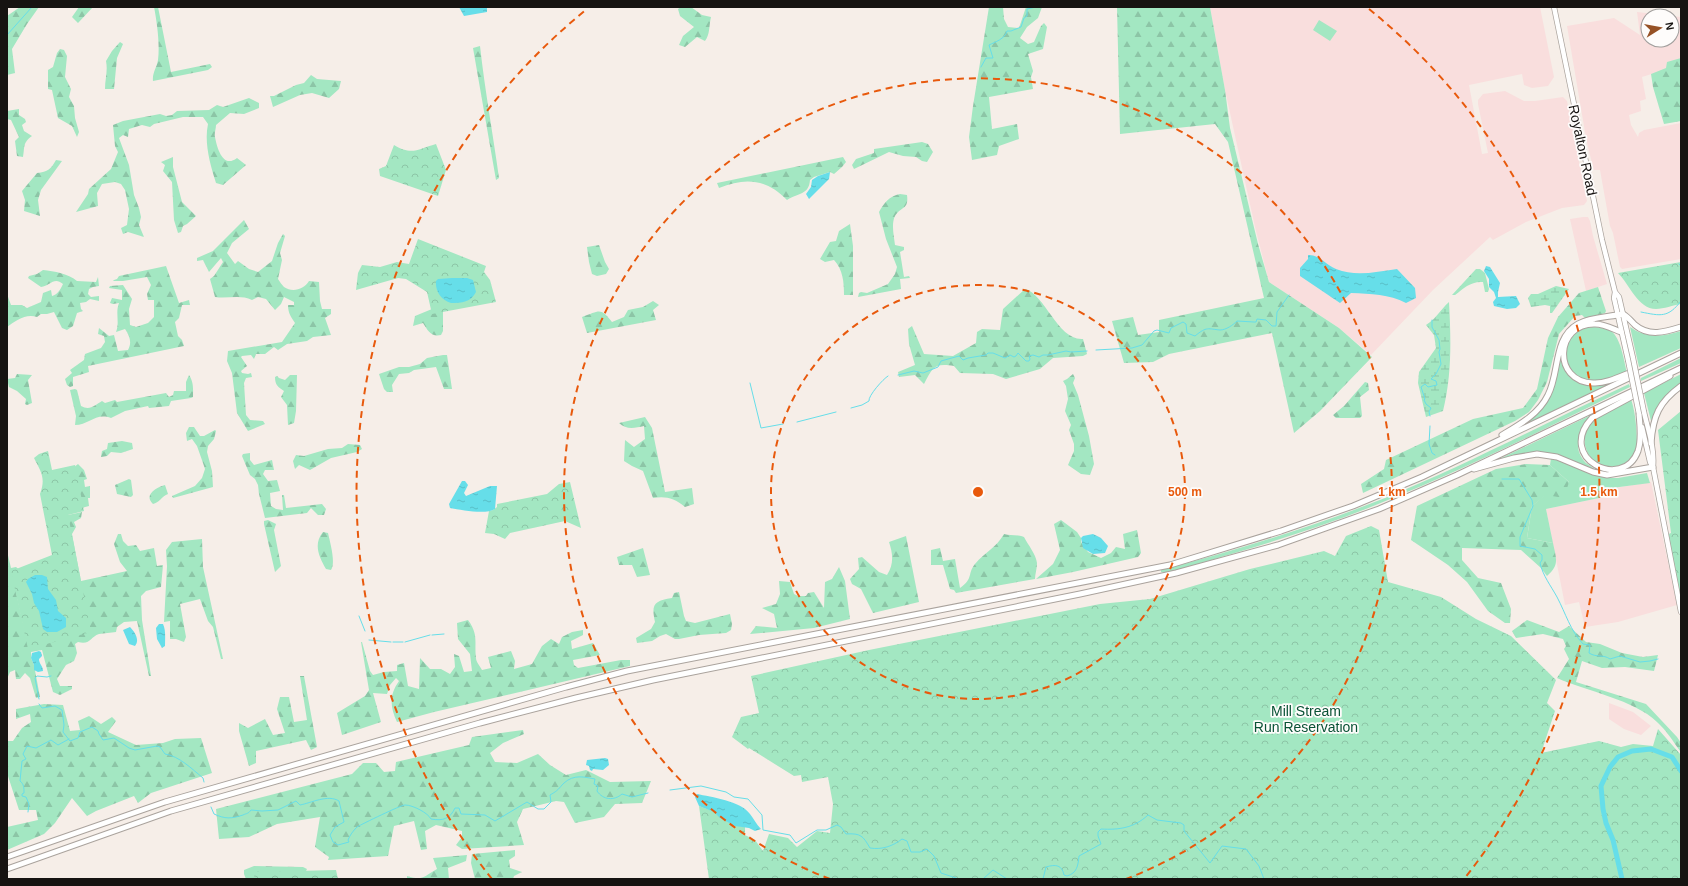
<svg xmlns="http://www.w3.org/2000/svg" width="1688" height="886" viewBox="0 0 1688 886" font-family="Helvetica,sans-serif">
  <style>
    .commercial { fill: #f9dedd; fill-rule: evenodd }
    .green { fill: #a3e7c2 }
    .forest { fill: url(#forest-firs) }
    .wetland { fill: url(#wetland-marsh) }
    .park { fill: url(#park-crowns) }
    .water { fill: url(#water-ripples) }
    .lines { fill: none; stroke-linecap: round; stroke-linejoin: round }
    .stream { stroke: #66dee9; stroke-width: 1 }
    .river { stroke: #66dee9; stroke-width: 5 }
    .primary-casing { stroke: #aaa39d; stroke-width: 6 }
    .highway-casing { stroke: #aaa39d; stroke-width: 7 }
    .primary { stroke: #fff; stroke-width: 4.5 }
    .highway { stroke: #fff; stroke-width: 5 }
    .primary-bridge-casing { stroke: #aaa39d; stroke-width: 6; stroke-linecap: butt }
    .primary-bridge { stroke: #fff; stroke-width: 4.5 }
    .ring { fill: none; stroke: #e8590c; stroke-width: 2; stroke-dasharray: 7 5 }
    .labels { text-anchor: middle; stroke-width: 3.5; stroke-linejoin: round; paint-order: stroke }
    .street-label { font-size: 14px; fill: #161311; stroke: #fefcfb }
    .park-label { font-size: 14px; fill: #095235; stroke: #fefcfb }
    .centre { fill: #e8590c; stroke: #fefcfb; stroke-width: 2 }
    .ring-label { font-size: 12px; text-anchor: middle; font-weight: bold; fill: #e8590c; stroke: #fefcfb; stroke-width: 3.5; stroke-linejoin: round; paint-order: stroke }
  </style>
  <defs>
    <pattern id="forest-firs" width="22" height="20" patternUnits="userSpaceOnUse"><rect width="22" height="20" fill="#a3e7c2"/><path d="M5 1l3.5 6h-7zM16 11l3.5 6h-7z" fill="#8cc5a6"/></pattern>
    <pattern id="wetland-marsh" width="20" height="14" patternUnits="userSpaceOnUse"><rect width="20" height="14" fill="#a3e7c2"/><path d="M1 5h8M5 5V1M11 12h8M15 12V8" fill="none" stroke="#8cc5a6"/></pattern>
    <pattern id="park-crowns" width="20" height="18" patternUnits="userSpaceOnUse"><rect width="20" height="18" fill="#a3e7c2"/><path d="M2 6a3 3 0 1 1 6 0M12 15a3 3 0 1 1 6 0" fill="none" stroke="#8cc5a6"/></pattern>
    <pattern id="water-ripples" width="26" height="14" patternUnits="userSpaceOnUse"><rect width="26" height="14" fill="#66dee9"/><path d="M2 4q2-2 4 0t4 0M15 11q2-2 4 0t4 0" fill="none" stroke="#58bec7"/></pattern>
  </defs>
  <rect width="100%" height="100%" fill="#f6eee8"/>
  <path class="commercial" d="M1210,7H1540L1554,77L1548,86L1532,88L1524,85L1522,74L1469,85L1482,154L1488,153L1478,104V100L1483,94L1505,91L1524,101H1535L1563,97L1567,101L1587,201L1584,205L1562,208L1526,222L1493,240L1490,237L1433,290L1371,355L1339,328L1269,282L1255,227L1225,90Z
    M1637,12L1681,17V58L1661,71L1642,77L1646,99L1640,101L1641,111L1629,115L1631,125L1638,137L1639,133L1644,130L1681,123V259L1622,269L1620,267L1613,233L1610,226L1600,170H1594L1593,168L1586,138L1567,26L1614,18L1640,35ZM1648,16H1672V40H1648Z
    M1583,217H1588L1590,221L1593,236L1607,284L1586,291L1570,219Z
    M1651,482L1677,605L1618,622L1585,627L1579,602L1565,605L1546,509L1604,497L1603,490Z
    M1609,703L1633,712L1651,726L1641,735L1624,729L1609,719Z"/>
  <path class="green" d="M1319,20L1337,31L1330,41L1313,30Z
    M1592,327C1598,327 1606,328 1611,331C1621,338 1624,361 1627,373C1615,377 1600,384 1588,382C1569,378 1559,354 1570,338C1576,331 1583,328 1592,327Z
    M1630,327C1634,329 1637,332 1642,333C1655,338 1668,335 1681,331V348L1639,367Z
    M1562,348C1561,365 1570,385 1590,385C1598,385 1607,381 1615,382L1523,426L1522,425L1549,397Z
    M1494,355L1509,356L1508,370L1493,369Z
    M1681,358V363L1641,381V378Z
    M1681,374V384L1663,399L1651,421L1644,393Z
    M1629,384L1630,387C1550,426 1470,467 1388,500C1336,522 1282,539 1228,555C1213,559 1173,574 1161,572V570C1237,550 1312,527 1385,498C1468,464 1547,422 1629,384Z
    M1631,399C1636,414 1637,433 1637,447C1637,449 1634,453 1633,455C1620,475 1589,468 1585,445C1584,438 1585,431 1590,425C1599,413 1617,406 1631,399Z
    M1591,415C1581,429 1570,446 1586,463C1589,465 1594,468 1595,470L1568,459L1551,455L1493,462Z
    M1551,458L1561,460L1605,478H1618L1647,473L1650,483L1604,489V497L1546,509L1553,543L1527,538L1532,506L1546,494L1569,482L1550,465Z"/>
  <path class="forest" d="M20,7H39L27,24L12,49L15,73L7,75V16Z
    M79,7H93L78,23L72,17Z
    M154,7H158L171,72L210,64L212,67L208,70L153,81C152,73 157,67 158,60C160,45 157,22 154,7Z
    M681,7H691L702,15L711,17C709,25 710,35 705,41L697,37L685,47L679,45L683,36L694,27L680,16L678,9Z
    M989,7H1003L1004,19L1008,27L1019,28L1026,7H1042L1038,18L1027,27L1020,38L1028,44L1034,42L1041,26L1044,23L1047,27L1043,49L1028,54L1033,71L1031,77L1033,89L989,97L992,129L1017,124L1019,139L999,146L997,155L972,160L969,137L973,106Z
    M1117,7H1210L1225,90L1230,128L1258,244L1269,282L1339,328L1372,357L1320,411L1294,433L1272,333L1169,354L1153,362L1124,363L1112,321L1133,317L1138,335L1159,332V320L1264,298L1228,142L1215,124L1120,134Z
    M120,42L123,44L117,58L114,89H105C105,79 108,71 106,61L112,51Z
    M480,46C485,91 493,134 499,178L496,180L473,48Z
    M60,49L64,50L67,56L65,77L71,89L69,97L74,106L75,118L79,132L77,137L72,126L58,118L52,90L48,89V70L53,67L57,53Z
    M1681,58V121L1664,124L1653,87L1651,74L1666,68L1667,62Z
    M311,75L317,79L341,81L339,89L329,98L312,93L300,95L273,107L270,96H274L296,85L304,83Z
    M249,98L259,103V108L244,114L230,113L216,125C216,129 214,134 215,137C217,148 223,169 237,158L246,165L223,185L216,183C210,164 204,143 208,124L203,117H183L154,124L150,127L142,125L129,129L128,137L123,135L119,138L129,165L134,195L139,208L141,217L139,225L144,237L128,232L123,234L121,228L127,225L129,209L125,190L121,184L115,182L102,184L97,193L98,206L76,212L88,194L89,189L111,169L118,152L115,146L113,125L123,121L160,114L166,116L172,115L177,111L209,110L217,105L223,107Z
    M19,109V115L25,119L26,122L22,125L24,131L32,136C22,143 25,148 23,157L17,156L15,141L19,137L11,120L7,119V111Z
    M922,142L928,144L933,152L927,162L922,161L916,157L903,156L889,152L854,169L852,165L856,159L874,153V149Z
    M173,157V167L182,202L196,216L187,224L183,226L181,232L178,233L174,220L172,182L163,171L165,165L161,162Z
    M843,157L846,162L842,167L834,174L830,172L814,177L810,180C809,195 798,193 787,200C766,179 746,177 719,188L717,183Z
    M56,160L62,161L41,190L38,200L40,216L24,211L25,200L22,191L37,173C48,172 51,169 56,160Z
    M900,194L907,195C909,210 901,206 895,216C891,224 894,236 895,245L904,247V250L900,252L904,277L909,276L910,278L900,279L901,289L858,297L859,293L861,292L867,293L888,284L895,274L897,267L886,239L879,212C884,203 889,196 900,194Z
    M244,220L249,229L232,243L227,253L235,264L238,261L249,269L258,272L272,261L278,243L283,234L285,236L280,253L282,260L278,279C280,282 282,285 284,287C293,293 304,289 309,281L319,282L320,301L322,309H331V314L325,318L331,335L313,337L307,341L287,344L278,350L274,347L265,354H256L254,359L251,355L242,356L241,357L247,366L241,371L242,373L248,374L251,373L252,377L246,378L244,383L246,415L250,420L263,421L265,424L248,431L237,413L232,373L227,361L228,351L282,342L295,323C291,317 288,313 288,305H294V302L284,297L281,304L275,310L266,299L258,297L252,300C240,294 228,299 215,297L210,279L214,276L223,262L221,258L209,272L203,260L197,261V258L213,251Z
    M850,224L853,246V295H844C844,282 843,270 834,260L825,262L820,259L830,242L836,241L839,231Z
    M599,245L605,262L609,269L606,274L597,276L592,274L589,262L587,247Z
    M166,266L179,303L189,300L190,305H182L179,318L175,322L178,336L182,340L184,346L88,366L89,372L73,377V386L70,387L67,385L65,379L72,373L70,370L84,360L85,354L101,348L105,342L104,336L98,334L99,328L109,336L114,335L118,351L128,350C132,343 130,336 125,329L116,332C120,322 115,313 119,303L113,304L110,303L112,298L122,300V290L109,288L110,286L123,285L132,299L129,309L130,325L136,327L148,323L154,317V300H148L147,294L151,285L147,277L123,281H113L114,280L117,279L119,276Z
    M1476,269H1480L1485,273L1489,289L1488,292H1485L1483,282C1471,281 1464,288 1455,295H1452Z
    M43,270C54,271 69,274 77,281L96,282L98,277L99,286L93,287L89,289L88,294L91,297L99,296V301L90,299L86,302L80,303L81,309L83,311L77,313L73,326L67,330L62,328L54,312L47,314H41L37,317C26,313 15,321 7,327V294L11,305H22L27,308L41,302L43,293L51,290L52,296C58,294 60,290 63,284C54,276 50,286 41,287L28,278L29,276L37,274Z
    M1598,287L1606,311L1605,313L1586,319L1582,315L1575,316L1559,334L1547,382L1538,400L1529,412L1515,421L1363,493L1361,484L1384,469L1386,460L1473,419L1523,408L1537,389L1548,338L1558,317L1579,293Z
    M1025,289C1045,294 1058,341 1083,339L1087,354L1083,356L1053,358L1040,369L1006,379L993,374L960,373L954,366C934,363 933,367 924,384L915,375L899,377L898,372L915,365L909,344L908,329L912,326L924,354L953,356L976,343L977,332L982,329L1000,330L1003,309Z
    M653,301L659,305L653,310L656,320L587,333L582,317C600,311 600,307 612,322L624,317L628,310L643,307Z
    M432,309L443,310V331L441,335C431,337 428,331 423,323L413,326L415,316Z
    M443,355H447L452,389H444L436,367L414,370L409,373L399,374L392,385L393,392H387L384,389L379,374L399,367H409L420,364L427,358Z
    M17,374L32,375L28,380L32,403L27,405L25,404L26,399L17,391L9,387L7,379L15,378Z
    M1073,374L1075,378L1073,383L1078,395L1089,436L1094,464L1090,475L1081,474L1068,465L1074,451V444L1069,430L1071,425L1065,411L1068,399L1066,386L1063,381L1067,379Z
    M189,375C194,383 193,389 193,397L191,398L171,401L169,406L149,408L148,406L125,411L111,418C96,412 89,425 75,425L76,416L70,390L75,389L77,390L81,406C90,411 95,405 102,401L105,403L115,400L117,402L166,393L169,397L173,395L174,391H186V382Z
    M290,375H297L296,411L294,423L288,425L287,405L281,397L284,391C278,387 275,385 275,377L277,376L279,378L285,380Z
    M1365,382L1368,383L1369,390L1360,397L1362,416L1360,418H1336L1333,415L1344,406Z
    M645,417L652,428L665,492L692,488L694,504L685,507C674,498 666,496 653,498L643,471L632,466L624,461L625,440L634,447L645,439L644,426C635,428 626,430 619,423Z
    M189,427H194L200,436H204L215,430L216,431L214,439L208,446L207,452L212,471L213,487L173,498L172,496L195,486L202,478L205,469L203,463L197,446L192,439L187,441L186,433Z
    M122,441L132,443L133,449L121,453L111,452L107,456L101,457L102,451L107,449L108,443Z
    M348,444L360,445L362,449L357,452L331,458L310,470L299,465L295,469L293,461L296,455L304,456L328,449L342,448Z
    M250,453V460L254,465L272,460L274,470H265L263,474L268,481L277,480L280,491L270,493L271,506L276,509L283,510L282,495H284L286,508L322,504L326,509L324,515H318L311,508L307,513L265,518L259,494L258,485L255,479L250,475L242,456L243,454Z
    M78,464L84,470L87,479L84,480L85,487L90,486V498H88L89,506L74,510L73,468Z
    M1526,464L1550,465L1569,482L1564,498L1546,495L1532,506L1527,538L1553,543C1556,558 1560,565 1547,576L1541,568L1521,550L1462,548V560L1478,578L1501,583L1511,609L1510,623H1505L1488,611L1467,582L1448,565L1411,540L1417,506L1496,469Z
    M129,479L131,480L133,495L131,497L117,494L115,485Z
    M165,485L168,494C162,496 159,503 153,504C143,495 157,487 165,485Z
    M82,512L81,518L74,522L76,527L72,534L81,581L127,571L120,562L114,544L118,534H121L123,541L128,546L136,545L140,551L154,548L157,566L163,565L161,587L146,591L141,596L142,620L151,676H149L137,621L124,622L117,627L116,632C111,633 104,633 99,634C90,637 91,645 78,642L75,644L77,653L74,661L66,665L57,679L60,686H72V689L60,695L53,692L42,650L31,652V658L34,665L40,697L36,698L30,678L25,673L20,679H16L15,670L10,672L7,679V551L11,568L16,567L22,572L16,592L27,641L68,515Z
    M268,520L276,524L274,530L281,566L275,572L264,524V521Z
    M1061,520L1077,532L1081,538V542L1088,552L1101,558L1111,553L1116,547L1125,549L1123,534L1137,530L1141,553L1138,557L1073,572L1036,579L1053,564L1060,550L1054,524Z
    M323,532L328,533C330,542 336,563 331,570L326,569C319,557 313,544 323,532Z
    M1004,534C1010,536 1017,534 1024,537C1028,545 1036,554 1037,563C1037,569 1035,574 1035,579L956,593L954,590L950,589L943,565H931V550L940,548L943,561L955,559L960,588C974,578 967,574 975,564C985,552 996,548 1004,534Z
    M906,536L919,602L873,613L861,589L852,584L850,579L859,569L858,558L862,557L879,572L887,575C894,564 893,554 889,542Z
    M202,539L203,567L223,659H221L213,627L208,621L200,599L180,604L186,637L184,642L176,639H170V621L164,622L167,566L166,550L172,542Z
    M643,548L650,575L637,577L632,565H619L617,557Z
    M839,567L845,581L850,619L814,628L750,634L756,626L777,628L774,614L762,608L776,604L780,594L779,581L790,582L794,594L798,596H806L808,593L814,592L824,608L825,582L832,579Z
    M679,592L684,616L686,621L695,623L730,614L732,624L731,630L726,633L699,635L679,639H675L666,634L660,636L652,641L637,643L636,638L651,629L655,622C651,604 654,601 672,598L674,593Z
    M468,620C479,635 474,642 476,658C476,662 480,666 482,670L491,668L488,657L511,651L515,661L514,669L532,664L542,646L551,639L559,644L562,637L572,632L583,630V635L571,641L572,649L593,643L600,655L573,660L574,665L578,668L621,660H630V666L434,712L397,722C390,707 389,695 399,681L396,678L390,685L387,694L373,693L381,722L342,735L337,713L365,696L369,690L361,642H362L370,671L373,675L384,672L397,671V665L404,663L408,686L419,689L420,658L430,669H441L450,674L455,667L454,654L459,656L464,672L472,671L470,654L458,639L457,623Z
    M1527,620L1559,632L1569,626L1586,642L1600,644L1622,653L1643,657L1658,655L1654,671L1625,667L1602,668L1582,661L1576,682L1646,704L1677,737L1681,743V750L1680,751C1673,741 1666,730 1657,722C1635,700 1586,691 1557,678L1569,659L1564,649L1566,646L1563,639L1543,634L1516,638L1512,631Z
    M300,676H304L317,747L311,750L306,740L256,751V763L249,766L239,731V723L248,728L265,719L273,735L285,733L277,709L280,697H289L294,722L307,720Z
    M44,704L63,705L70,731L80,730L78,721L89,716L101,724L112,717L116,721L108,732L136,745L163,743L175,739L201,738L212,773L151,793L138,803L134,796L96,811L87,816L72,798L55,823L44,834L7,850V827L38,820L36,810H19L7,773V741H13L22,728L31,722L30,714L16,719V709Z
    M523,730L524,734L503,743L490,753L495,762L517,763L538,754L550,765L566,775L586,770L610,782L651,781L642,803L615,804L604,817L575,823L564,802L556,801L523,809L517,822L524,845L462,849L456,845L462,837V831L436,825L425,831L427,849L421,850L414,821L394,826L388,856L328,860L329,857L315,847L320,817L277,824L249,837L219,839L216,809L352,774L363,763H376L384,772L395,771L396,762L469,745L472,737Z
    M515,850V856L509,860L510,868L522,872L514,876L513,879H475L471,863L472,854Z
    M467,855L466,861L448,868L449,879H407V876C423,881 423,877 437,869L433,858Z
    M254,866L303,867L307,869L305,873L285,879H246L244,874V870Z"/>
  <path class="wetland" d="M1556,286L1569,289L1552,313H1550V306L1545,305L1531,307L1528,298L1531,294H1538Z
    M1449,302C1451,339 1452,375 1443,411L1426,417L1418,383L1419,372L1436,348L1434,335L1426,325C1436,319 1440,310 1449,302Z"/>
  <path class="park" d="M436,144L446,170L438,196L380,176L379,169L386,166L394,145C412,156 418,149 436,144Z
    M418,239L486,266L484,272L490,280L496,302L432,314L427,292L406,279L398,278L356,290L358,273L362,265L380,267L397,262L409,264Z
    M1681,262V304C1673,305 1664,309 1656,309C1638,309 1630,285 1618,273Z
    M1681,411V607L1666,535L1671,533L1658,430Z
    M48,451L52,470L75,465L84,511L68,515L91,632L28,649L11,571L52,555L40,494C46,478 41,472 34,458L39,454Z
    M570,482L581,528L565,521L510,533L505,539L494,534L485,533L489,511L493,510L497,507V504L547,494L559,484Z
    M1371,526L1379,530L1388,582L1441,597L1476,619L1511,636L1556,680L1547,703L1555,711L1541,753L1599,741L1621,747L1633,744L1653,746L1658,729L1681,755V879H709L699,806C703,808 709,809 714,812C725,819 730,825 745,827V835L755,840L763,851L769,834L788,838L797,847L817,831L830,833L833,804L828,777L802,782L801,775L794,776L749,748L748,749L732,737L741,717L759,713L751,676L869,650L1100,604L1150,599L1250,569L1324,551L1335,556L1346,536Z
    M336,870L338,879H255L253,872Z"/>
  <path class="water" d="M459,7H487V12L464,16Z
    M830,172L829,179L809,199L806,194L811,187L812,180L818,176Z
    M1308,255C1319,254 1326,265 1336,269C1356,277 1375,272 1397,269L1415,288L1416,298L1406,303C1389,294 1371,294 1351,293L1340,303L1300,276V268L1308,259Z
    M1486,266L1490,267L1500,283L1498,292V297L1516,296L1520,304L1516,308L1507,309L1494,306L1493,302L1496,298L1494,292L1489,287V279L1484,271Z
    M452,278H467L473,280L476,292C471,302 462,303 451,303C441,300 435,291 436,281L438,279Z
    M462,481H465L468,485L464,493L466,496L490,486H497L495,509C486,515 462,510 450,508L449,504Z
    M1093,534L1101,538L1108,546L1105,553L1093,554L1083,548L1081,538L1083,536Z
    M35,575H42L47,577L48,589L56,600L58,611L66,618V627L57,632H47L43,629L39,611L34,603L32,594L26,582L28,579Z
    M159,624H163C166,630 165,639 165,646L162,648L157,639L156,628Z
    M130,627C135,632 140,640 135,646L129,644L123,630Z
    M39,651L41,652L42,656L39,659C39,664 43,666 43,671L38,672L34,670V665L31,658L32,653Z
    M605,758L608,759L609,765L603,770L593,769L592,771L590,770L589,766L586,765L587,760Z
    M697,794C711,797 741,801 750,814C754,819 756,824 761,829L755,831L749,828L735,826L720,818L714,812L699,806L695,797Z"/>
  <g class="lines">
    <path class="stream" d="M7,35L32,7
      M981,67L986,58H993L989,45C995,42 1005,39 1007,31H1011L1021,27L1024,18L1027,16V9L1036,7
      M1679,264L1681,266
      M1641,312C1661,316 1668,318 1681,301
      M1096,350L1132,348L1142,345L1154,331L1157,330L1169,333L1171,328L1183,322L1186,324L1187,333L1195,336C1207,326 1208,329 1220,330C1226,330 1233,325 1237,321L1254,322H1256L1257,319L1266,320L1272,326H1276L1277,312L1289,295
      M898,375L914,371L923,373L938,367L941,361L959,356L963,360L968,358L986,355L988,353H993L1005,358L1010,355L1014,357L1016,356L1018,353L1026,361H1029L1030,359L1029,356L1033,355L1039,357L1043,355H1048L1066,351L1071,352L1087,351
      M750,383L761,428L783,424
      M851,408L862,405L869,401C868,396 883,379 888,376
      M1430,416L1429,412L1431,408L1426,404L1424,400L1425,399L1421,387L1425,384L1428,387L1437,385L1436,381L1431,379L1436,374L1441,364L1439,352L1440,349L1439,340L1432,327V320
      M797,422L836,412
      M1430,426L1429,444L1432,453L1435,455
      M1502,479H1519L1532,500L1533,506L1520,537V546L1535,549L1542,555V560L1540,563C1543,576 1551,586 1557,597C1566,614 1570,630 1583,644L1590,645L1589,653C1597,658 1603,654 1610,659L1620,656L1640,662L1650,661L1658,659
      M359,616L365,631
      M432,635L444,634
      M369,640L391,642
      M393,642H403
      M405,642L430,635
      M39,699L35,678L37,676L47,677L51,676
      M39,704L42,708L55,706L62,710L64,725L63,732L70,741L78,738L80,732L92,727L98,731L99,734L103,740L114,738L129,748L135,750L157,746L160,747L165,754C179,756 192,769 203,778L204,782
      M670,790L701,786L726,792L734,797L748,799L762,815L763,830L790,835L796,843L817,830H826L837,825L841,827L846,834C861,833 863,836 870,848C882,850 893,846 902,839L907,841L911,852H920L927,849L934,856L941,873L959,879
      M211,807L214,814C225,819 231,819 243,815C247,813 248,814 251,810L262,811L278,810L296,801L300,805C311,803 328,794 339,801L344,822L335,827L330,835L333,842L338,845L349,842L348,840C350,835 353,831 357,827C362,824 401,805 405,805C413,805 428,813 431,819C443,821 450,819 455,808H459L461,814L485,815L495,821L527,802L538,809H544L551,802L550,795C559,790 558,789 564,783C574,774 584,777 595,779L594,784L598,786L597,791C603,800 614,801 622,794L632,797L648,793
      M28,812L29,804L26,797L22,796V794L24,793C24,788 24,784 20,781L22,761L26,759L23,754L27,746L36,748L51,740L58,745L69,739
      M983,879L993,870L1007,879
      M1043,879L1046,867C1056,864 1062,865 1064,875L1067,876C1077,873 1078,866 1079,856L1101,844L1098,836V832L1101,829C1119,830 1134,828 1148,815L1157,820L1181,823L1184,825V831L1210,863L1222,846L1246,849L1259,866L1264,879"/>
    <path class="river" d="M1622,879L1613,840L1606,823L1603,809L1601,786L1610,767L1618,757L1632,751L1651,749L1672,757L1681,771"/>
    <g class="primary-casing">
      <path id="primary" d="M1554,7L1602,240L1615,292L1614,298L1628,360
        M1615,292L1619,297L1633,358
        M1644,412C1648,430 1655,449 1653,467L1681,612
        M1642,427L1650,462L1653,467"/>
    </g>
    <g class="highway-casing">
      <path id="highway" d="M1621,332C1613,329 1604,324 1595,324C1555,323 1552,382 1593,383C1606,384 1621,376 1634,371
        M1639,414C1640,426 1642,439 1638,451C1623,492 1555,458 1592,418L1670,376
        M1502,435C1519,425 1539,414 1548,395C1560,372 1553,338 1578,324C1590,317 1609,317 1623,314C1628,317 1631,321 1635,325C1649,337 1665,332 1681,327
        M1651,443C1653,416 1659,402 1681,386
        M1474,469L1514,458L1537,454L1557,457L1593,472L1607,475L1653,467
        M7,857L165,802L566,687L627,671L1170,565L1281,531L1353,506L1422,477L1681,353
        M7,869L171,811L480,723L576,698L653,680L1080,594L1176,573L1278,545L1379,509L1457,475L1681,368"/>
    </g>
    <use href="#primary" class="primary"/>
    <use href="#highway" class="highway"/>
    <g class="primary-bridge-casing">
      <path id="primary-bridge" d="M1633,358L1644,412
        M1628,360L1639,414"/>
    </g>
    <use href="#primary-bridge" class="primary-bridge"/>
  </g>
  <g class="ring">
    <circle cx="978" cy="492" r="207"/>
    <path d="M830 879A414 414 0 1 1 1126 879"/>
    <path d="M492 879A621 621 0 0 1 587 9M1369 9A621 621 0 0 1 1464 879"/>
  </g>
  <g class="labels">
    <g class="street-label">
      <text transform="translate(1583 150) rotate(78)" y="5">Royalton Road</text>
    </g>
    <g class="park-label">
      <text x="1306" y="716">Mill Stream<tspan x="1306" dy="16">Run Reservation</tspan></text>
    </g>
  </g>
  <circle cx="978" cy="492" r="6" class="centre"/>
  <g class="ring-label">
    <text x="1185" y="496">500 m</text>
    <text x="1392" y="496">1 km</text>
    <text x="1599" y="496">1.5 km</text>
  </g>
  <rect width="1688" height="886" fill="none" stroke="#161311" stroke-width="16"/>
  <g transform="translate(1660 28) rotate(79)"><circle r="19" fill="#fefcfb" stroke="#a19f9d"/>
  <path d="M0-3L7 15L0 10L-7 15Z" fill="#965125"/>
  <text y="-6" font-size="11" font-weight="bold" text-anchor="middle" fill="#161311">N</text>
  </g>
</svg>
